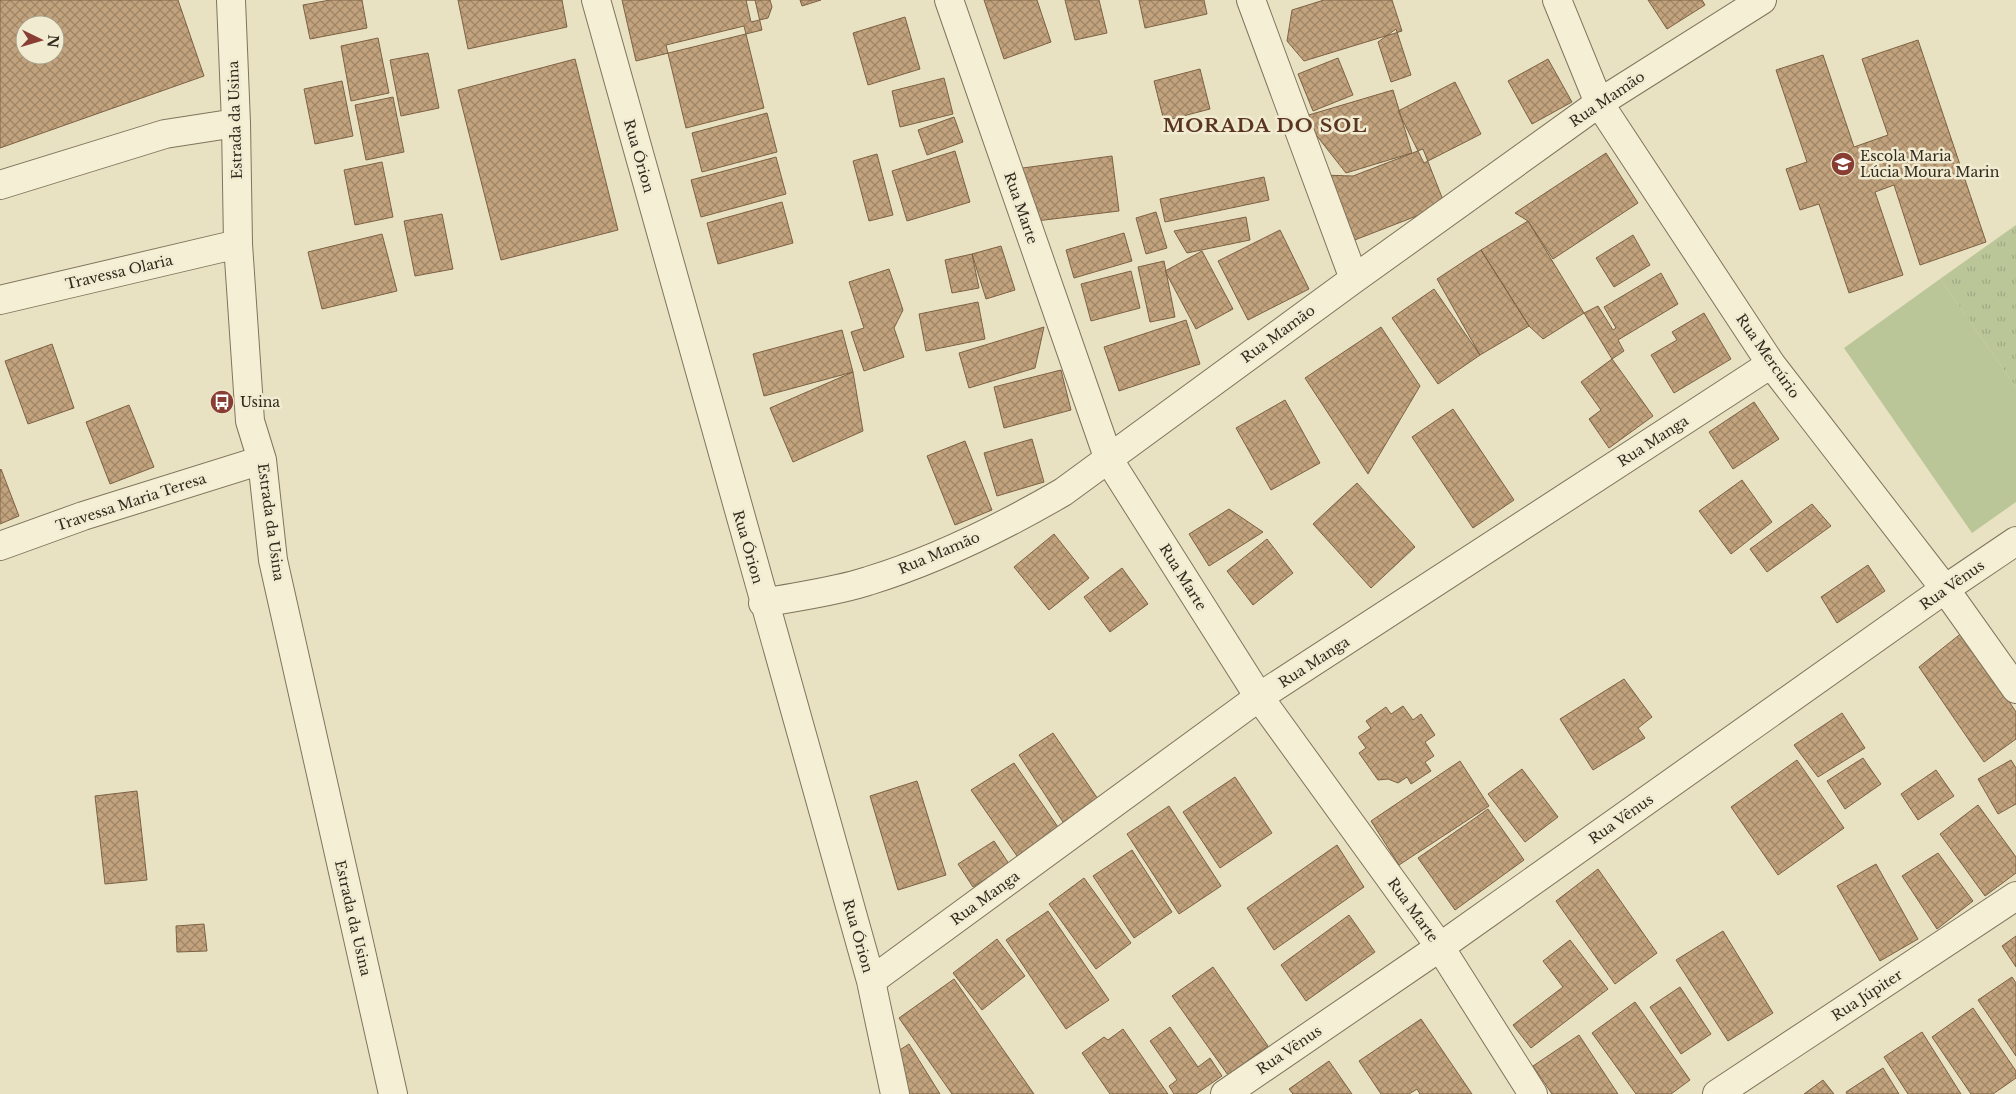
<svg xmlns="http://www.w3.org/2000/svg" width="2016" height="1094" viewBox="0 0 2016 1094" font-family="'Libre Baskerville',serif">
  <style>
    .park { fill: url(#park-tufts) }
    .pitch { fill: #bac598 }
    .building { fill: url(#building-cross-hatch); stroke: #7d6244; fill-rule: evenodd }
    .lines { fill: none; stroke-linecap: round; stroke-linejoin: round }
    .minor-casing { stroke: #80745c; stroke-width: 30 }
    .minor { stroke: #f4efd5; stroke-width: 28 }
    .labels { text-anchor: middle; stroke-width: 5; stroke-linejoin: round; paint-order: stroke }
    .street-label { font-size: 14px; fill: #322a1e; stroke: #f1ecd1 }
    .poi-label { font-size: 14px; fill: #322a1e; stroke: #f1ecd1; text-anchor: start }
    .district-label { font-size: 19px; font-weight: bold; letter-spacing: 1px; fill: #5a3522; stroke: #f1ecd1 }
  </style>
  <defs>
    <pattern id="park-tufts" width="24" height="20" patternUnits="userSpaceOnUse" patternTransform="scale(1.25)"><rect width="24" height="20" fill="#bac598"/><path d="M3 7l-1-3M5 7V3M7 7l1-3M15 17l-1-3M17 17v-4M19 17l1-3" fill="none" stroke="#a0a983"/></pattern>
    <pattern id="building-cross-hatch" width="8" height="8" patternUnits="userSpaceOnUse" patternTransform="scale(1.25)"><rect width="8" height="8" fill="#c2a37d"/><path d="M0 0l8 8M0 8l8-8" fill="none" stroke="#9e8566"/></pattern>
  </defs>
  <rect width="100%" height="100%" fill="#e8e2c3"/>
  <path class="park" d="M2016,225V387L1940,279Z"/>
  <path class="pitch" d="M1940,279L2016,387V502L1972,533L1844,348Z"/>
  <path class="building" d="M0,0H178L204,76L0,148ZM25,25H55V55H25Z
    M330,0H362L367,28L310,39L303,5Z
    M458,0H562L567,27L468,49Z
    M622,0H755L762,30L636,61Z
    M746,0H770L772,7L768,18L751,22Z
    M800,0H821L802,6Z
    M984,0H1037L1051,42L1004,59Z
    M1065,0H1099L1107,33L1075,40Z
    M1139,0H1204L1207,14L1145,28Z
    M1324,0H1392L1402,31L1304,61L1287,41L1292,10Z
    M1648,0H1702L1705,5L1667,29Z
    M905,17L920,69L868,85L853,33Z
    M744,26L764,108L686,128L666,45Z
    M1396,29L1411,75L1391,82L1378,42Z
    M378,38L389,93L351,101L341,46Z
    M1918,40L1986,242L1920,265L1894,185L1875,192L1903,275L1849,293L1819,204L1800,210L1786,169L1807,162L1776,70L1823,55L1854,147L1888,135L1862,59Z
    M428,53L439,108L401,116L390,60Z
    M1338,58L1353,95L1313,111L1298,74Z
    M575,59L618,230L501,260L458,90Z
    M1548,59L1572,102L1532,124L1508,81Z
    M1200,69L1210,109L1164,121L1154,81Z
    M944,78L953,114L900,127L892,91Z
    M342,81L353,136L315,144L304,89Z
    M1455,82L1481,134L1424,163L1398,111Z
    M1393,90L1412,153L1346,173L1302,117Z
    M393,97L404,152L366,160L355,105Z
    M767,113L777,152L702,172L692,133Z
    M954,117L963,142L927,155L918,130Z
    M1423,149L1445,205L1347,243L1321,175L1353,176Z
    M955,151L970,202L907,221L892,171Z
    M1606,153L1638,203L1553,259L1528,221L1515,213Z
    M877,154L893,215L869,221L853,161Z
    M1112,156L1119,211L1036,221L1008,170Z
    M776,157L786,194L701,217L691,180Z
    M382,162L393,217L355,225L344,170Z
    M1264,177L1269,200L1165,222L1160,199Z
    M782,202L793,243L718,264L707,223Z
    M1156,212L1167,248L1146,254L1136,218Z
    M442,214L453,269L415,276L404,221Z
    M1246,217L1250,240L1187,253L1174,231Z
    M1528,221L1584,313L1543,339L1529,326L1481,250Z
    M1280,230L1309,289L1248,320L1218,261Z
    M1124,233L1132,261L1074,278L1066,250Z
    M382,234L397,291L322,309L308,252Z
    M1633,235L1650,265L1614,287L1596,258Z
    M1001,246L1015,290L986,299L972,254Z
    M1481,250L1529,326L1480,355L1437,279Z
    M1202,251L1233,309L1196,329L1165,271Z
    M972,254L979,288L952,293L945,260Z
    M1164,261L1175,317L1150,322L1138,267Z
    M889,269L903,310L894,328L904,357L864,371L851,332L864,328L849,282Z
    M1131,271L1140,308L1091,321L1081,284Z
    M1661,273L1678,304L1618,340L1624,351L1612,359L1584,313L1598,306L1613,330L1616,328L1604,307Z
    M1434,289L1480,355L1438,384L1392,318Z
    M978,302L985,339L926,351L919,314Z
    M1704,313L1731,359L1674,393L1651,355L1677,340L1672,332Z
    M1186,320L1200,364L1119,391L1104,347Z
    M1044,327L1035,368L969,388L959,353Z
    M1381,327L1420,386L1368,474L1305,378Z
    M842,330L853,372L764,396L753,354Z
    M52,344L74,408L28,424L5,361Z
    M1612,359L1653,416L1609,448L1589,419L1601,410L1581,382Z
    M1061,370L1071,410L1004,428L994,387Z
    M853,372L863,431L793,462L770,408Z
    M1285,400L1320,463L1271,490L1236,428Z
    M1754,402L1779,439L1733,469L1709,432Z
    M129,405L154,467L110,484L86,422Z
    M1453,409L1514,500L1473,528L1412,437Z
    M1032,439L1044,482L997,496L984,453Z
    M965,441L992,510L955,525L927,456Z
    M1,469L19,516L0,524V470Z
    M1742,480L1772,522L1731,554L1699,511Z
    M1357,483L1415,547L1371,588L1313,524Z
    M1812,504L1831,526L1767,572L1750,549Z
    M1229,509L1263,532L1209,566L1189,534Z
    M1054,534L1089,578L1049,610L1014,567Z
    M1267,539L1293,573L1253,605L1227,571Z
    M1868,565L1885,591L1837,623L1821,597Z
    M1122,568L1148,604L1110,632L1084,597Z
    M1963,632L2016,712V739L1984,762L1919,667Z
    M1624,679L1652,717L1638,728L1645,738L1593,770L1560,719Z
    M1403,706L1413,720L1421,714L1435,735L1425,742L1434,756L1425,762L1431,771L1411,784L1407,777L1398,783L1388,779L1378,780L1359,753L1366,748L1358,737L1371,728L1366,721L1386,707L1391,714Z
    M1842,713L1865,748L1818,777L1794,745Z
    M1053,733L1098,799L1063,822L1019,755Z
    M1863,758L1881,784L1845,809L1827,781Z
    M1797,760L1844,828L1778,875L1731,807Z
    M2011,760L2016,768V804L1998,814L1978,779Z
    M1460,761L1489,806L1399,865L1371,821Z
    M1014,763L1058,827L1017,856L971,790Z
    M1522,769L1558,817L1525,842L1488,794Z
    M1936,770L1954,796L1918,820L1901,794Z
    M1235,777L1272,833L1220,868L1183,812Z
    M917,781L946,875L898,890L870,796Z
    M137,791L147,880L105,884L95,796Z
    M1978,805L2016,857V873L1985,896L1940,834Z
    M1169,806L1221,886L1179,914L1127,834Z
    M1488,809L1524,860L1455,910L1418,858Z
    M994,841L1009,864L973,887L958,864Z
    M1337,845L1364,887L1274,950L1247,908Z
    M1132,850L1172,912L1134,938L1093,876Z
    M1938,853L1973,901L1937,929L1902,876Z
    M1876,864L1918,939L1880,961L1837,886Z
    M1598,869L1657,953L1615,984L1556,901Z
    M1084,878L1131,943L1096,969L1049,904Z
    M1048,911L1109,1000L1066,1029L1006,940Z
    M1349,915L1375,952L1306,1001L1281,965Z
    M204,924L207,951L177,952L176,926Z
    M1723,931L1773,1013L1728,1041L1676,960Z
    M2016,936V967L2002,946Z
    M997,939L1025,976L982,1010L953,973Z
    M1570,940L1608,989L1531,1048L1513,1025L1563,987L1543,961Z
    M1213,967L1268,1046L1228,1075L1172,996Z
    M2012,977L2016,983V1056L1978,1000Z
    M954,979L1034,1094H952L899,1018Z
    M1680,987L1711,1034L1681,1054L1650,1007Z
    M1635,1002L1690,1080L1671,1094H1636L1592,1033Z
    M1973,1008L2016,1071V1078L1993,1094H1971L1932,1037Z
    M1421,1019L1472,1094H1420L1417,1089L1409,1094H1381L1359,1061Z
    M1170,1027L1198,1067L1210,1058L1222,1076L1196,1094H1174L1169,1086L1177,1080L1150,1041Z
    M1123,1029L1168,1094H1110L1082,1053L1104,1037L1108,1040Z
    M1922,1032L1961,1094H1908L1884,1057Z
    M1579,1035L1618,1094H1552L1533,1066Z
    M909,1044L940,1094H906L889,1057Z
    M1329,1061L1352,1094H1293L1289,1089Z
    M1883,1068L1899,1094H1847L1846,1092Z
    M1823,1080L1834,1094H1804Z"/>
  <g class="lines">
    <g class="minor-casing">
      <path id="minor" d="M231,0L236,123L238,244L250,421L262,460L273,560L393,1094
        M596,0L871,981L895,1094
        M949,0L1109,460L1259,697L1440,947L1533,1094
        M1251,0L1354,279
        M1557,0L1599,103L1771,364L1945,589L2016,689
        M0,185L165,134L236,123
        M0,300L238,244
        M0,546L83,516L262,460
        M763,603C798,596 835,592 868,581C937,560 1001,528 1063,492L1354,279L1599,103L1762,0
        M871,981L1259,697L1771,364
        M1225,1094L1440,947L1945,589L2016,541
        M1717,1094L2016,896"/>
    </g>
    <use href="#minor" class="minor"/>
  </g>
  <defs>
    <g id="school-disc" transform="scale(1.25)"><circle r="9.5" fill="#893e33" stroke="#f1ecd1"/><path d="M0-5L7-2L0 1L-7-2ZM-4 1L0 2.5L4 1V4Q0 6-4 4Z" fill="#fff"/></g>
    <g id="bus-disc" transform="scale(1.25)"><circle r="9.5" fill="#893e33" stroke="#f1ecd1"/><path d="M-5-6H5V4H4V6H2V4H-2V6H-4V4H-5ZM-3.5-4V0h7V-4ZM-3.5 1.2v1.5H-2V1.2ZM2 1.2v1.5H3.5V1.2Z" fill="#fff"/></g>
  </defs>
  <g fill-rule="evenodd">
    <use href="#school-disc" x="1843" y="164"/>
    <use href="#bus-disc" x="222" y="402"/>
  </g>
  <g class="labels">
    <g class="street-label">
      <text transform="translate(1607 99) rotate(-34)" y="5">Rua Mamão</text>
      <text transform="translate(235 120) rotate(-92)" y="5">Estrada da Usina</text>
      <text transform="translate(639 156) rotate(74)" y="5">Rua Órion</text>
      <text transform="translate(1021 208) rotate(71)" y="5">Rua Marte</text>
      <text transform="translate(119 272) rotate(-13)" y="5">Travessa Olaria</text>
      <text transform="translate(1278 334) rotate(-36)" y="5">Rua Mamão</text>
      <text transform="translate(1768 356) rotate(55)" y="5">Rua Mercúrio</text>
      <text transform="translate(1653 441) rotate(-33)" y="5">Rua Manga</text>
      <text transform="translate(131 502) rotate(-18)" y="5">Travessa Maria Teresa</text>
      <text transform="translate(271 522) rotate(82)" y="5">Estrada da Usina</text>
      <text transform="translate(748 547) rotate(74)" y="5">Rua Órion</text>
      <text transform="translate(939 553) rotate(-23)" y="5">Rua Mamão</text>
      <text transform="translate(1183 577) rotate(58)" y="5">Rua Marte</text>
      <text transform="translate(1952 585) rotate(-35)" y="5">Rua Vênus</text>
      <text transform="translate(1314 662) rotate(-33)" y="5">Rua Manga</text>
      <text transform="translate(1621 819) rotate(-35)" y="5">Rua Vênus</text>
      <text transform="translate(985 898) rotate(-36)" y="5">Rua Manga</text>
      <text transform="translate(1413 910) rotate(54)" y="5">Rua Marte</text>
      <text transform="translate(353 918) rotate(77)" y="5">Estrada da Usina</text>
      <text transform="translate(858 936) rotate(74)" y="5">Rua Órion</text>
      <text transform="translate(1867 995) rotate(-33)" y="5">Rua Júpiter</text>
      <text transform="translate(1289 1050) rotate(-34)" y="5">Rua Vênus</text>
    </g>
    <g class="poi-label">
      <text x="1860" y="161">Escola Maria<tspan x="1860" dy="16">Lúcia Moura Marin</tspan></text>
      <text x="240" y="407">Usina</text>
    </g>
    <g class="district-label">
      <text x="1265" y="132">MORADA DO SOL</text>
    </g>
  </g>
  <g transform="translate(40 40) rotate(95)"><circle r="24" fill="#f1ecd1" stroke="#a59e89"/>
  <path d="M0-4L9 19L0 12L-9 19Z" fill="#893e33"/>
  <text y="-8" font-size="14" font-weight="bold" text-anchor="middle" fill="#322a1e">N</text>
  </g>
</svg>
